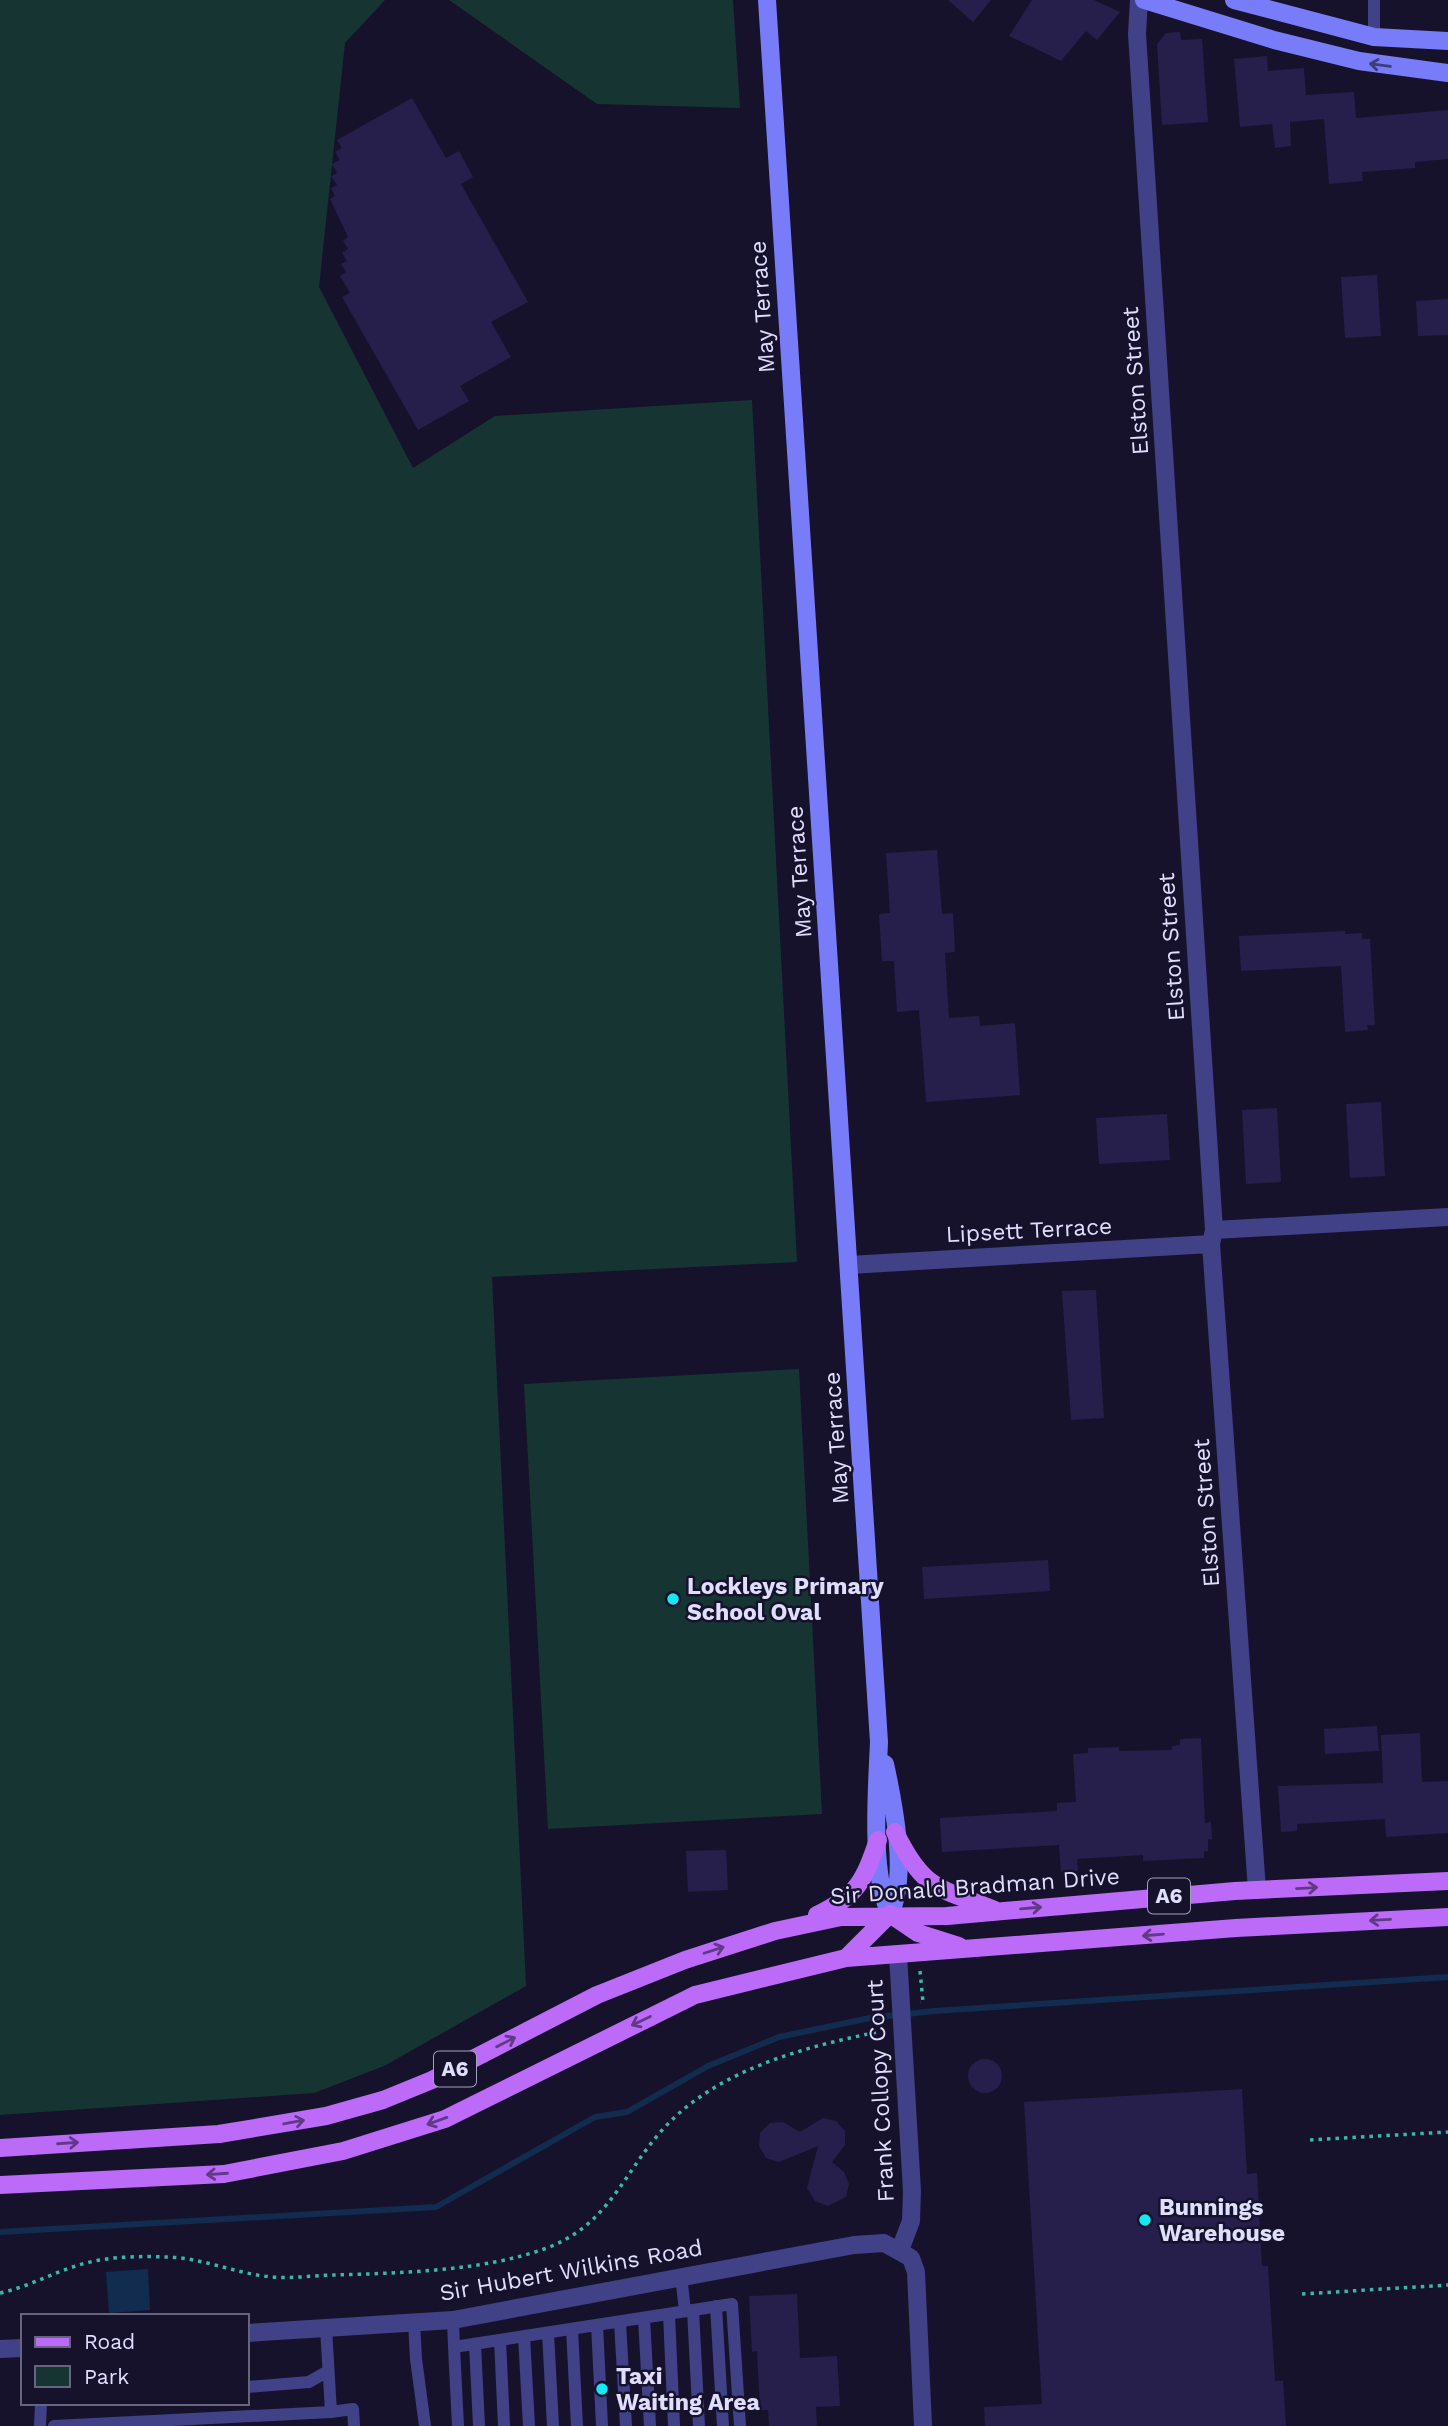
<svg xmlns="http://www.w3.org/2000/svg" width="1448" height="2426" viewBox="0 0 1448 2426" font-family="'Work Sans',sans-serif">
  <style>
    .green { fill: #163532 }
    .water { fill: #122c4f }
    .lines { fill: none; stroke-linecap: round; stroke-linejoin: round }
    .stream { stroke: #122c4f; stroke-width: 6 }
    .building { fill: #261f4b }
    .path { stroke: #37b8aa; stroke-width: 3.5; stroke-dasharray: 3.5 5; stroke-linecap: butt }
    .lane { stroke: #404187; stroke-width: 12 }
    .street { stroke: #404187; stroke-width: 18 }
    .secondary { stroke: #797cf9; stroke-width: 18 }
    .primary { stroke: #bc6af8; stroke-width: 18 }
    .oneway { stroke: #3e3c7d }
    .oneway2 { stroke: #613a87 }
    .poi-dot { fill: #13e9f4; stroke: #16122b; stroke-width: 2.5 }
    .labels { text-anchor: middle; stroke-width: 5; stroke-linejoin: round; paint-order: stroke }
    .shield { fill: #16122b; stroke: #a3a1be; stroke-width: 2 }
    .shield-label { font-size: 21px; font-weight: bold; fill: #e0defd }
    .street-label { font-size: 23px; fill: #e0defd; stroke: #16122b }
    .poi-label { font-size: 23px; font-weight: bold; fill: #e0defd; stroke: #16122b; text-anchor: start }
  </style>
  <rect width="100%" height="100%" fill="#16122b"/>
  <path class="green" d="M0,0H385L345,43L319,287L413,468L495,416L752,400L797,1262L492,1277L526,1986L384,2066L314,2093L0,2115Z
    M449,0H733L740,108L597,104Z
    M799,1369L822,1814L548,1829L524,1384Z"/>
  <path class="water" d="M148,2269L150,2310L109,2313L106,2272Z"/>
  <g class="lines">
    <path class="stream" d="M0,2232L436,2207L595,2117L627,2112L708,2066L779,2037L870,2018L934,2011L1448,1977"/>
  </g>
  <path class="building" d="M948,0H991L973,22Z
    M1032,0H1094L1120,12L1097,40L1086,31L1061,61L1009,36Z
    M1180,32L1181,40L1202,39L1208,122L1162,125L1157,44L1166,33Z
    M1267,56L1268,71L1304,68L1306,95L1354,92L1356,118L1448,110V159L1415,162V168L1362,172L1363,181L1329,184L1324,119L1290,122L1291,146L1275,148L1272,124L1240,127L1234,59Z
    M412,98L446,158L459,151L473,177L461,184L528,302L491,322L511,357L460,386L469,401L418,430L342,297L350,293L340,276L346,272L341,264L347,261L342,253L348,249L343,241L348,237L330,199L335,196L331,188L337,185L331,176L337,173L332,164L340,160L335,152L342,148L337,140Z
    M1377,275L1381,336L1345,338L1341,277Z
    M1448,299V335L1418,336L1416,301Z
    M937,850L942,914L953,913L955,952L945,953L949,1018L979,1016L980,1026L1015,1023L1020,1095L926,1102L919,1010L897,1012L894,961H882L879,914L890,913L886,853Z
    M1345,931V934L1362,933V939H1370L1375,1025H1367L1368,1030L1345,1032L1341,966L1241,971L1239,936Z
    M1381,1102L1385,1176L1350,1178L1346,1104Z
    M1277,1108L1281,1182L1246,1184L1242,1110Z
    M1167,1114L1170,1160L1099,1164L1096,1118Z
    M1096,1290L1104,1418L1071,1420L1062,1291Z
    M1048,1560L1050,1591L924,1599L922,1567Z
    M1377,1726L1379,1751L1325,1754L1324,1729Z
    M1420,1733L1422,1782L1448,1781V1833L1386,1837L1385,1819L1297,1824V1831L1281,1832L1278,1786L1383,1783L1381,1735Z
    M1201,1738L1205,1823L1211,1822L1212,1839H1208V1851H1204V1858L1143,1861V1855L1077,1859L1078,1871L1061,1872L1059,1845L942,1852L940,1818L1057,1811V1803L1076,1802L1073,1754L1088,1753V1748L1119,1747V1751L1172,1750V1746L1180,1745V1739Z
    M726,1850L728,1890L688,1892L686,1851Z
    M968 2076a17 17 0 1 1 34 0a17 17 0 1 1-34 0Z
    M1242,2089L1247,2174L1257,2173L1262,2266H1268L1275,2381H1283L1286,2426H985L984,2407L1042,2404L1024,2102Z
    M823,2118L836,2121L845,2131V2145L832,2162L844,2172L849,2184L846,2197L828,2206L815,2201L807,2188L818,2146L779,2162L766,2158L759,2146L760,2133L770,2123L783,2122L800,2132Z
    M797,2294L800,2358L837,2356L840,2406L816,2407L817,2426H769L768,2410H760L757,2351L752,2352L749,2296Z"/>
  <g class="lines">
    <path class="path" d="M920,1971L923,2002H920
      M1310,2140L1448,2132
      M0,2293C28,2287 52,2273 79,2265C107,2256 140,2256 168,2257C203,2258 237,2274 272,2277C293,2279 315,2275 335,2275C401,2273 482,2271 544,2249C609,2226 622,2174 664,2128C718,2069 807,2046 883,2031
      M1302,2294L1448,2285"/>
    <path class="lane" d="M1374,0V37
      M681,2275L685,2311
      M716,2306L723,2426
      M693,2310L699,2426
      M669,2314L674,2426
      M644,2318L650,2426
      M453,2320L454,2347L732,2304L740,2426
      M414,2322L416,2359L425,2426
      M620,2322L626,2426
      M597,2325L602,2426
      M326,2328L331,2412L353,2409L354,2426
      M572,2329L577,2426
      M548,2333L553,2426
      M524,2336L529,2426
      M500,2340L504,2426
      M475,2344L479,2426
      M454,2347L458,2426
      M247,2387L309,2382L328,2371
      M40,2426L41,2403
      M54,2426L331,2412"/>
    <path class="street" d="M1139,0L1137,34L1214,1230L1211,1244L1257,1890
      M1214,1230L1448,1217
      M849,1265L1211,1244
      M898,1955L912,2191L911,2221L900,2250
      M247,2333L453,2320L854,2245L884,2243L911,2258L916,2272L923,2426
      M0,2349L23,2348"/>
    <path class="secondary" d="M767,0L879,1742C877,1789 870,1873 890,1914
      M1144,0L1274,40L1359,61L1448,73
      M1234,0L1374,37L1448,41
      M885,1764C894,1805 908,1876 890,1914"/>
    <path class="primary" d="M895,1832C924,1891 938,1887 995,1910
      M890,1914L918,1933L959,1946
      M817,1915C857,1896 864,1881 878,1840
      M846,1958L890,1914
      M0,2148L219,2134L326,2116L383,2100L432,2080L597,1995L685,1960L775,1931L841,1917L947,1916L1235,1891L1448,1881
      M0,2185L224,2174L343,2151L445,2119L695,1995L846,1958L1236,1928L1448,1917"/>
  </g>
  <defs><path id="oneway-shaft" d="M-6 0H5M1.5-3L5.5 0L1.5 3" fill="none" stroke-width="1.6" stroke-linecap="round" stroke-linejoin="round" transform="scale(1.75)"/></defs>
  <use class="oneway" href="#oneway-shaft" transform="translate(1380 65) rotate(-172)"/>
  <g class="oneway2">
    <use href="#oneway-shaft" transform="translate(1307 1888) rotate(-3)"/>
    <use href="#oneway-shaft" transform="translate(1031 1908) rotate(-5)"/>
    <use href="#oneway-shaft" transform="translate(1380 1920) rotate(177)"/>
    <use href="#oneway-shaft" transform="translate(1153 1935) rotate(175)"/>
    <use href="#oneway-shaft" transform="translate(714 1950) rotate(-18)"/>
    <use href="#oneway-shaft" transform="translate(641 2021) rotate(154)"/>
    <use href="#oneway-shaft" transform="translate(506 2042) rotate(-27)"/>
    <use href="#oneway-shaft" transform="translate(437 2121) rotate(160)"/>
    <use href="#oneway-shaft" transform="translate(294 2122) rotate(-10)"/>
    <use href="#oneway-shaft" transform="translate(68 2143) rotate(-4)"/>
    <use href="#oneway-shaft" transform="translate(217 2174) rotate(176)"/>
  </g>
  <g class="poi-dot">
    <circle cx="673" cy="1599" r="7"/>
    <circle cx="1145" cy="2220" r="7"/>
    <circle cx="602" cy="2389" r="7"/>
  </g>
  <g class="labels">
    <g class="shield">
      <rect x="1148" y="1878.5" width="42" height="35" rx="5"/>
      <rect x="434" y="2051.5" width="42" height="35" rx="5"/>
    </g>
    <g class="shield-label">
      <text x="1169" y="1903">A6</text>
      <text x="455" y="2076">A6</text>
    </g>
    <g class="street-label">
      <text transform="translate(762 307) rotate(-94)" y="8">May Terrace</text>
      <text transform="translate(1135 381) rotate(-94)" y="8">Elston Street</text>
      <text transform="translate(799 872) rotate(-94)" y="8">May Terrace</text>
      <text transform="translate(1171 947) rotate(-94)" y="8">Elston Street</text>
      <text transform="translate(1029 1230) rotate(-3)" y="8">Lipsett Terrace</text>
      <text transform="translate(836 1438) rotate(-94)" y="8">May Terrace</text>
      <text transform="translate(1206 1513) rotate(-94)" y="8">Elston Street</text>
      <text transform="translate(975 1886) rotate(-4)" y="8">Sir Donald Bradman Drive</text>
      <text transform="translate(880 2091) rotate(-93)" y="8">Frank Collopy Court</text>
      <text transform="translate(571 2270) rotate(-10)" y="8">Sir Hubert Wilkins Road</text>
    </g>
    <g class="poi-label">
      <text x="687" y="1594">Lockleys Primary<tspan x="687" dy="26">School Oval</tspan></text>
      <text x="1159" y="2215">Bunnings<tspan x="1159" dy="26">Warehouse</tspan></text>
      <text x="616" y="2384">Taxi<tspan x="616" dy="26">Waiting Area</tspan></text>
    </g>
  </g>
  <rect x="21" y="2314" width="228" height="91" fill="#16122b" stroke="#67647f" stroke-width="2"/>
  <rect x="35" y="2337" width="35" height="10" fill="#bc6af8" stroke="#67647f" stroke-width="2"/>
  <text x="84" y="2349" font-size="21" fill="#e0defd">Road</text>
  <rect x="35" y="2366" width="35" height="21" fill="#163532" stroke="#67647f" stroke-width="2"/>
  <text x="84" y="2384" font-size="21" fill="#e0defd">Park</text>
</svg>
